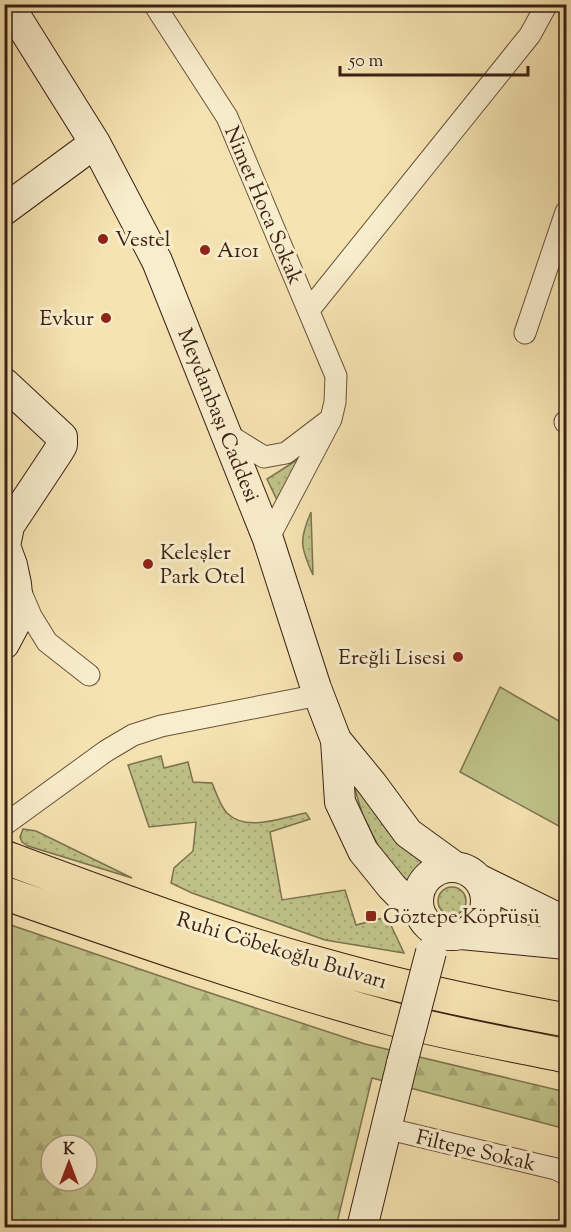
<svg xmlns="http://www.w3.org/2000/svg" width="571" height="1232" viewBox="0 0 571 1232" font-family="'Sorts Mill Goudy',serif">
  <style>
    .green { fill: url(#green-dots); stroke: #7d724f; stroke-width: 1.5 }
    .forest { fill: url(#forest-firs); stroke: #7d724f; stroke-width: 1.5; fill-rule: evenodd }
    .pitch { fill: #bfc389; stroke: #7d724f; stroke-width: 1.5 }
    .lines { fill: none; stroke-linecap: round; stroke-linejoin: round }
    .street-casing { stroke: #6a513c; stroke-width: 23 }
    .secondary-casing { stroke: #3b2015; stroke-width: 32 }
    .primary-casing { stroke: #3b2015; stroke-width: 35 }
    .street { stroke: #f8edcc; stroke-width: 21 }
    .secondary { stroke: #f8edcc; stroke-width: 30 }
    .primary { stroke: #f5e3b1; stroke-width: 33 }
    .secondary-bridge-casing { stroke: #3b2015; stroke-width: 32; stroke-linecap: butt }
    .secondary-bridge { stroke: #f8edcc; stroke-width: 30 }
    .poi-dot { fill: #8f2418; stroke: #f8edcc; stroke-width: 2 }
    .labels { text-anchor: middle; stroke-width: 6; stroke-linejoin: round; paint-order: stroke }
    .street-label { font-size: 21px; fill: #3b2015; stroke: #f8edcc }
    .poi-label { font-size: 21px; fill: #3b2015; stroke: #f8edcc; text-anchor: start }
  </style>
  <defs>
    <pattern id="green-dots" width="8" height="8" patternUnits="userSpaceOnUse" patternTransform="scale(1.5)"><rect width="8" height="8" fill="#bfc389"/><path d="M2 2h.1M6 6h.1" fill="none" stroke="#a5a775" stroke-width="1.8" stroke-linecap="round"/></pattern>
    <pattern id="forest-firs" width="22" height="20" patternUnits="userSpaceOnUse" patternTransform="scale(1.5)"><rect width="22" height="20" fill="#bfc389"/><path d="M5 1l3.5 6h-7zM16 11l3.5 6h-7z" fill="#a5a775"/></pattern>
  </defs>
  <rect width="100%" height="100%" fill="#f5e3b1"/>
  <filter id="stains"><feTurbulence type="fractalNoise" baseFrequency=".00333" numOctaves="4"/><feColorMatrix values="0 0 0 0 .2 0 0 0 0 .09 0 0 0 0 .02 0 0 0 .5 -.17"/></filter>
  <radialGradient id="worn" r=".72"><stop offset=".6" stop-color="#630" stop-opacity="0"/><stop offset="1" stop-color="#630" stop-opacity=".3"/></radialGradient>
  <path class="green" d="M308,453L277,500L267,479Z
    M311,512L313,575C300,546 299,540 311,512Z
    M161,756L164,768L188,762L193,782L212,783C216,792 220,806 227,813C247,833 283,817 306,813L310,819L270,832L282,900L345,890L356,925L387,917L404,953L325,940L192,893L171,883L174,868L193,851L196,822L149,827L128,765Z
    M349,770L426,863L409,889L387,863L363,816Z
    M23,829L36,831L132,878L28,846L22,842L20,837Z
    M438 901a14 14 0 1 1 28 0a14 14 0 1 1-28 0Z
    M500,903L566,930L492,928Z"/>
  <path class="forest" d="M5,923L195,988L365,1044L566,1092V1129L372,1078L336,1227L5,1228ZM51,1145H87V1181H51Z"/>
  <path class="pitch" d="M500,687L566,725V830L460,772Z"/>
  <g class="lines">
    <g class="street-casing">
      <path id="street" d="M154,4L227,117L336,376L335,402L331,419L268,539
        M309,310L530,35L547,4
        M525,333L566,212
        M565,422L566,421
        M227,434L264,457L286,453L328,421
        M22,595L31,616L47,642L89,675
        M4,825L106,751L133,735L161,726L319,695
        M385,1128L556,1169L566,1174"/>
    </g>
    <g class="secondary-casing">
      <path id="secondary" d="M8,4L95,143L157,261L268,539L316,688L336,740L340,802L363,851L392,887L423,918
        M4,210L95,143
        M4,383L62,437V445L58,452L9,526L5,546L12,565L16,584L19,616L4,644
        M336,740L372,784L408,833L455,867
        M418 901a34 34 0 1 1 68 0a34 34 0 1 1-68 0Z
        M478,879L566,922
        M461,934L566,944
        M362,1228L402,1063"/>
    </g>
    <g class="primary-casing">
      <path id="primary" d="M4,857C109,896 215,936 323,965C403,988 485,1005 566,1020
        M4,893C133,938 262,983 393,1019C450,1034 509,1044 566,1056"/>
    </g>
    <use href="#street" class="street"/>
    <use href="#secondary" class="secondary"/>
    <use href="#primary" class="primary"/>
    <g class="secondary-bridge-casing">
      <path id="secondary-bridge" d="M402,1063L431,952"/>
    </g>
    <use href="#secondary-bridge" class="secondary-bridge"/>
  </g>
  <g class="poi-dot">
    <circle cx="103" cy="239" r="6"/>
    <circle cx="205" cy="250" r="6"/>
    <circle cx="106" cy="318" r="6"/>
    <circle cx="148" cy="564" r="6"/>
    <circle cx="458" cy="657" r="6"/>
    <rect x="365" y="910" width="12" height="12" rx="3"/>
  </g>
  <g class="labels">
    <g class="street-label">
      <text transform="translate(264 205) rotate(67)" y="7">Nimet Hoca Sokak</text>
      <text transform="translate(219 415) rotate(68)" y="7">Meydanbaşı Caddesi</text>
      <text transform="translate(282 950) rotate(17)" y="7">Ruhi Cöbekoğlu Bulvarı</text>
      <text transform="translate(476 1150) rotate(13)" y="7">Filtepe Sokak</text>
    </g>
    <g class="poi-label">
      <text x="115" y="246">Vestel</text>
      <text x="217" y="257">A101</text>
      <text x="94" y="325" text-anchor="end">Evkur</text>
      <text x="160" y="559">Keleşler<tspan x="160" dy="24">Park Otel</tspan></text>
      <text x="446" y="664" text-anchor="end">Ereğli Lisesi</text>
      <text x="383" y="923">Göztepe Köprüsü</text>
    </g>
  </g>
  <rect width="571" height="1232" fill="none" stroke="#f5e3b1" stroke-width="24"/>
  <rect x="6" y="6" width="559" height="1220" fill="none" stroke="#3b2015" stroke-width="3"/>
  <rect x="12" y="12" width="547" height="1208" fill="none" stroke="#3b2015" stroke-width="1.5"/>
  <g transform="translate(69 1163)"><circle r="28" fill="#f8edcc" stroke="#ac9b83" stroke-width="1.5"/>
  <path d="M0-4.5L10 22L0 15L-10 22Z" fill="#8f2418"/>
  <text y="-9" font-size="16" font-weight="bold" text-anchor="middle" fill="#3b2015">K</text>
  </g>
  <path d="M340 66v9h188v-9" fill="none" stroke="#3b2015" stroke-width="3"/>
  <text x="349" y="66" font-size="18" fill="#3b2015" stroke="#f8edcc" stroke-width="4.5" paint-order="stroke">50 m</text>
  <rect width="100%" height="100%" filter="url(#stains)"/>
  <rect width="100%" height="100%" fill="url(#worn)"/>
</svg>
